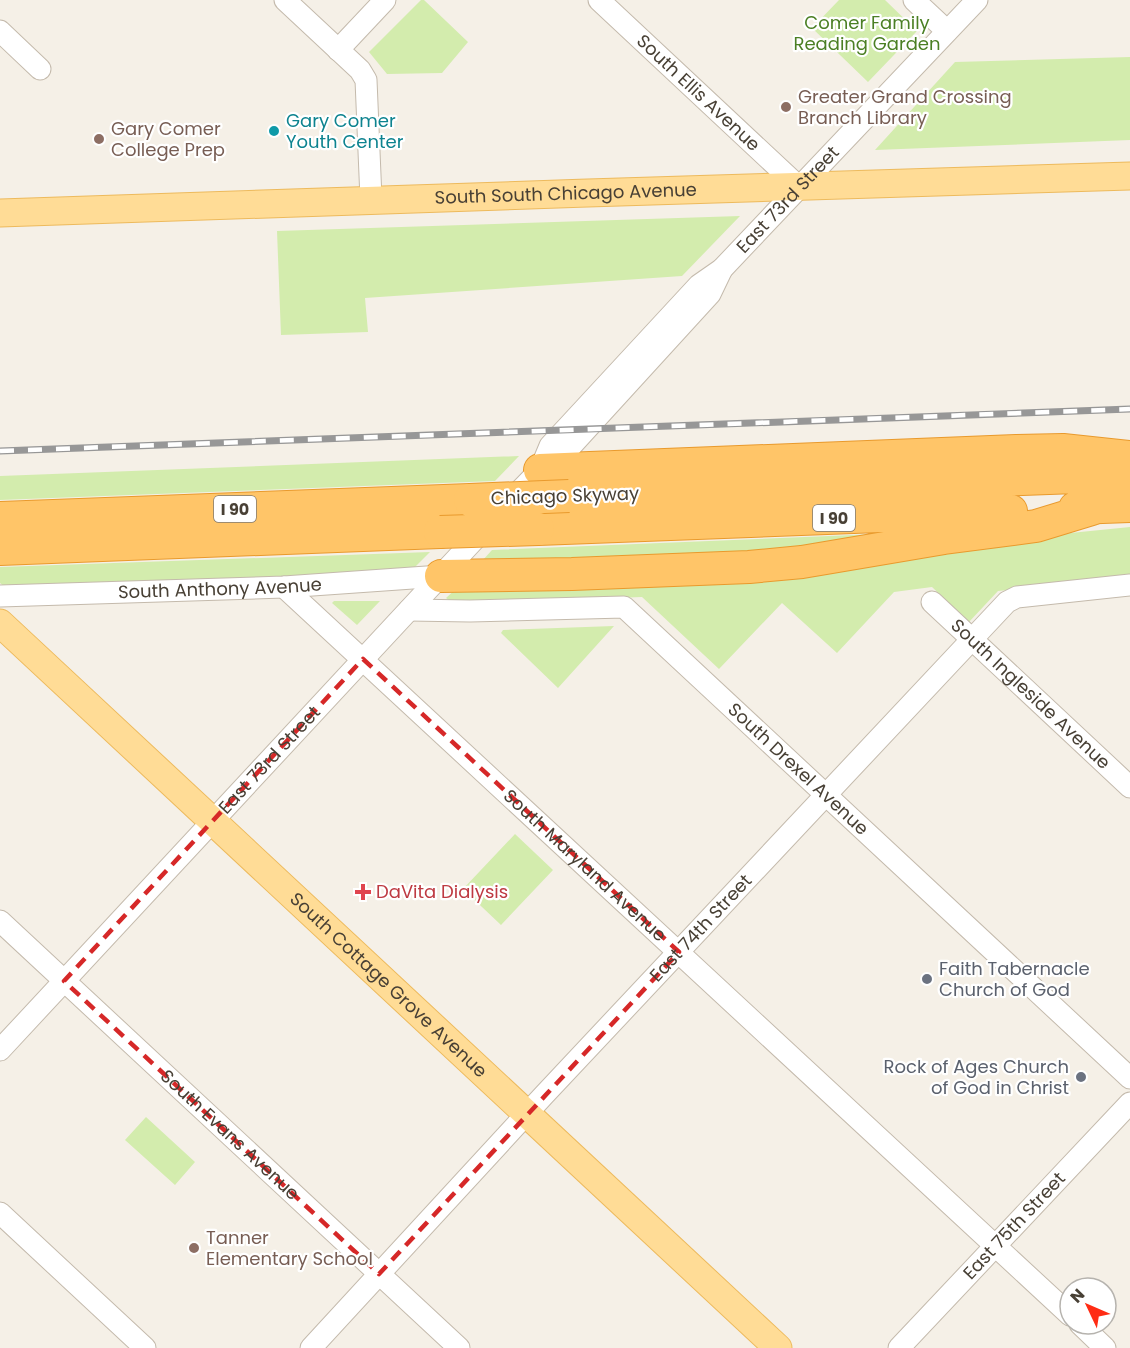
<svg xmlns="http://www.w3.org/2000/svg" width="1130" height="1348" viewBox="0 0 1130 1348" font-family="Poppins,sans-serif">
  <style>
    .green { fill: #d3ecad }
    .lines { fill: none; stroke-linecap: round; stroke-linejoin: round }
    .minor-casing { stroke: #c4baac; stroke-width: 23 }
    .major-casing { stroke: #edba5d; stroke-width: 29 }
    .highway-casing { stroke: #e99a2d; stroke-width: 34 }
    .minor { stroke: #fff; stroke-width: 21 }
    .major { stroke: #ffdc96; stroke-width: 27 }
    .highway { stroke: #ffc568; stroke-width: 32 }
    .rail-casing { stroke: #979797; stroke-width: 7 }
    .rail { stroke: #fff; stroke-width: 4.5; stroke-dasharray: 14; stroke-linecap: butt }
    .highway-bridge-casing { stroke: #e99a2d; stroke-width: 34; stroke-linecap: butt }
    .highway-bridge { stroke: #ffc568; stroke-width: 32 }
    .marked { fill: none; stroke: #d62828; stroke-width: 4.5; stroke-dasharray: 12 8; stroke-linejoin: round }
    .education-dot { fill: #8d6e63; stroke: #fff; stroke-width: 2 }
    .culture-dot { fill: #0f9aa8; stroke: #fff; stroke-width: 2 }
    .health-dot { fill: #e0444e; stroke: #fff; stroke-width: 2 }
    .worship-dot { fill: #6b7280; stroke: #fff; stroke-width: 2 }
    .labels { text-anchor: middle; stroke-width: 4.5; stroke-linejoin: round; paint-order: stroke }
    .shield { fill: #fff; stroke: #7f7972; stroke-width: 1.5 }
    .shield-label { font-size: 16px; font-weight: bold; fill: #484035 }
    .park-label { font-size: 18px; fill: #4b7f24; stroke: #fff }
    .street-label { font-size: 18px; fill: #484035; stroke: #fff }
    .education-label { font-size: 18px; fill: #785e54; stroke: #fff; text-anchor: start }
    .culture-label { font-size: 18px; fill: #0d838f; stroke: #fff; text-anchor: start }
    .health-label { font-size: 18px; fill: #be3a42; stroke: #fff; text-anchor: start }
    .worship-label { font-size: 18px; fill: #5b616d; stroke: #fff; text-anchor: start }
  </style>
  <rect width="100%" height="100%" fill="#f5f0e7"/>
  <path class="green" d="M421,0H424L468,42L442,73L387,74L369,52Z
    M839,0H885L917,31L868,82L812,28Z
    M1130,57V140L875,150L955,62Z
    M740,216L682,276L365,298L368,332L281,335L277,231Z
    M519,456L495,481L0,500V476Z
    M1130,527V577L998,591L969,622L932,587L894,592L837,653L782,603L719,669L642,597L454,604L446,598L460,585L961,544Z
    M877,534L821,553L482,561L492,550Z
    M430,552L411,571L6,588L0,583V567Z
    M334,601H380L357,625L332,603Z
    M614,626L558,688L501,633L503,630Z
    M515,834L553,870L501,925L463,889Z
    M146,1117L195,1162L175,1185L125,1140Z"/>
  <g class="lines">
    <g class="minor-casing">
      <g id="minor">
        <path d="M285,0L360,70L366,80L371,199"/>
        <path id="s1" d="M599,0L799,187"/>
        <path d="M914,0L947,31"/>
        <path d="M0,31L40,69"/>
        <path d="M338,50L385,0"/>
        <path id="s2" d="M540,470L550,446L699,285L722,269L977,0"/>
        <path d="M509,502L540,470L562,456L710,294L722,269"/>
        <path id="s3" d="M284,587L1070,1315"/>
        <path id="s4" d="M0,596L284,587L441,576"/>
        <path id="s5" d="M932,602L1130,787"/>
        <path id="s6" d="M409,610L470,611L624,607L1130,1078"/>
        <path id="s7" d="M0,921L459,1348"/>
        <path id="s8" d="M0,1050L486,527"/>
        <path d="M0,1213L145,1348"/>
        <path d="M1080,1324L1105,1348"/>
        <path id="s9" d="M311,1348L544,1095L1007,602L1017,597L1130,585"/>
        <path id="s10" d="M899,1348L1130,1103"/>
      </g>
    </g>
    <g class="major-casing">
      <g id="major">
        <path id="s11" d="M0,213C377,198 753,189 1130,176"/>
        <path id="s12" d="M0,623L778,1348"/>
      </g>
    </g>
    <g class="highway-casing">
      <path id="highway" d="M540,470L1016,451L1063,450L1130,457
        M569,496L1130,475
        M1075,508L1130,506
        M0,518L470,500
        M538,529L1011,511
        M0,549L440,532
        M441,576L572,574L749,567L802,562L944,538L1036,526L1095,508"/>
    </g>
    <use href="#minor" class="minor"/>
    <use href="#major" class="major"/>
    <use href="#highway" class="highway"/>
    <g class="rail-casing">
      <path id="rail" d="M0,451L1130,409"/>
    </g>
    <use href="#rail" class="rail"/>
    <g class="highway-bridge-casing">
      <path id="highway-bridge" d="M470,500L569,496
        M440,532L538,529"/>
    </g>
    <use href="#highway-bridge" class="highway-bridge"/>
  </g>
  <path class="marked" d="M363,659L679,952L379,1274L64,981Z"/>
  <g class="education-dot">
    <circle cx="786" cy="107" r="6"/>
    <circle cx="99" cy="139" r="6"/>
    <circle cx="194" cy="1248" r="6"/>
  </g>
  <circle class="culture-dot" cx="274" cy="131" r="6"/>
  <path class="health-dot" d="M360 883h6v6h6v6h-6v6h-6v-6h-6v-6h6z"/>
  <g class="worship-dot">
    <circle cx="927" cy="979" r="6"/>
    <circle cx="1081" cy="1077" r="6"/>
  </g>
  <g class="labels">
    <g class="shield">
      <rect x="214" y="496" width="42" height="26" rx="4.5"/>
      <rect x="813" y="505" width="42" height="26" rx="4.5"/>
    </g>
    <g class="shield-label">
      <text x="235" y="515">I 90</text>
      <text x="834" y="524">I 90</text>
    </g>
    <g class="park-label">
      <text x="867" y="29">Comer Family<tspan x="867" dy="21">Reading Garden</tspan></text>
    </g>
    <g class="street-label">
      <text dy="6" stroke="none"><textPath href="#s1" startOffset="136">South Ellis Avenue</textPath></text>
      <text dy="6" stroke="none"><textPath href="#s11" startOffset="566">South South Chicago Avenue</textPath></text>
      <text dy="6" stroke="none"><textPath href="#s2" startOffset="369">East 73rd Street</textPath></text>
      <text transform="translate(565 496) rotate(-2)" y="6">Chicago Skyway</text>
      <text dy="6" stroke="none"><textPath href="#s4" startOffset="220">South Anthony Avenue</textPath></text>
      <text dy="6" stroke="none"><textPath href="#s5" startOffset="135">South Ingleside Avenue</textPath></text>
      <text dy="6" stroke="none"><textPath href="#s8" startOffset="396">East 73rd Street</textPath></text>
      <text dy="6" stroke="none"><textPath href="#s6" startOffset="453">South Drexel Avenue</textPath></text>
      <text dy="6" stroke="none"><textPath href="#s3" startOffset="410">South Maryland Avenue</textPath></text>
      <text dy="6" stroke="none"><textPath href="#s9" startOffset="573">East 74th Street</textPath></text>
      <text dy="6" stroke="none"><textPath href="#s12" startOffset="531">South Cottage Grove Avenue</textPath></text>
      <text dy="6" stroke="none"><textPath href="#s7" startOffset="314">South Evans Avenue</textPath></text>
      <text dy="6" stroke="none"><textPath href="#s10" startOffset="168">East 75th Street</textPath></text>
    </g>
    <g class="education-label">
      <text x="798" y="103">Greater Grand Crossing<tspan x="798" dy="21">Branch Library</tspan></text>
      <text x="111" y="135">Gary Comer<tspan x="111" dy="21">College Prep</tspan></text>
      <text x="206" y="1244">Tanner<tspan x="206" dy="21">Elementary School</tspan></text>
    </g>
    <g class="culture-label">
      <text x="286" y="127">Gary Comer<tspan x="286" dy="21">Youth Center</tspan></text>
    </g>
    <g class="health-label">
      <text x="376" y="898">DaVita Dialysis</text>
    </g>
    <g class="worship-label">
      <text x="939" y="975">Faith Tabernacle<tspan x="939" dy="21">Church of God</tspan></text>
      <text x="1069" y="1073" text-anchor="end">Rock of Ages Church<tspan x="1069" dy="21">of God in Christ</tspan></text>
    </g>
  </g>
  <g transform="translate(1088 1306) rotate(314)"><circle r="28" fill="#ffffff" stroke="#b6b3ae" stroke-width="1.5"/>
  <path d="M0-4.5L10 22L0 15L-10 22Z" fill="#ff2c14"/>
  <text y="-9" font-size="16" font-weight="bold" text-anchor="middle" fill="#484035">N</text>
  </g>
</svg>
